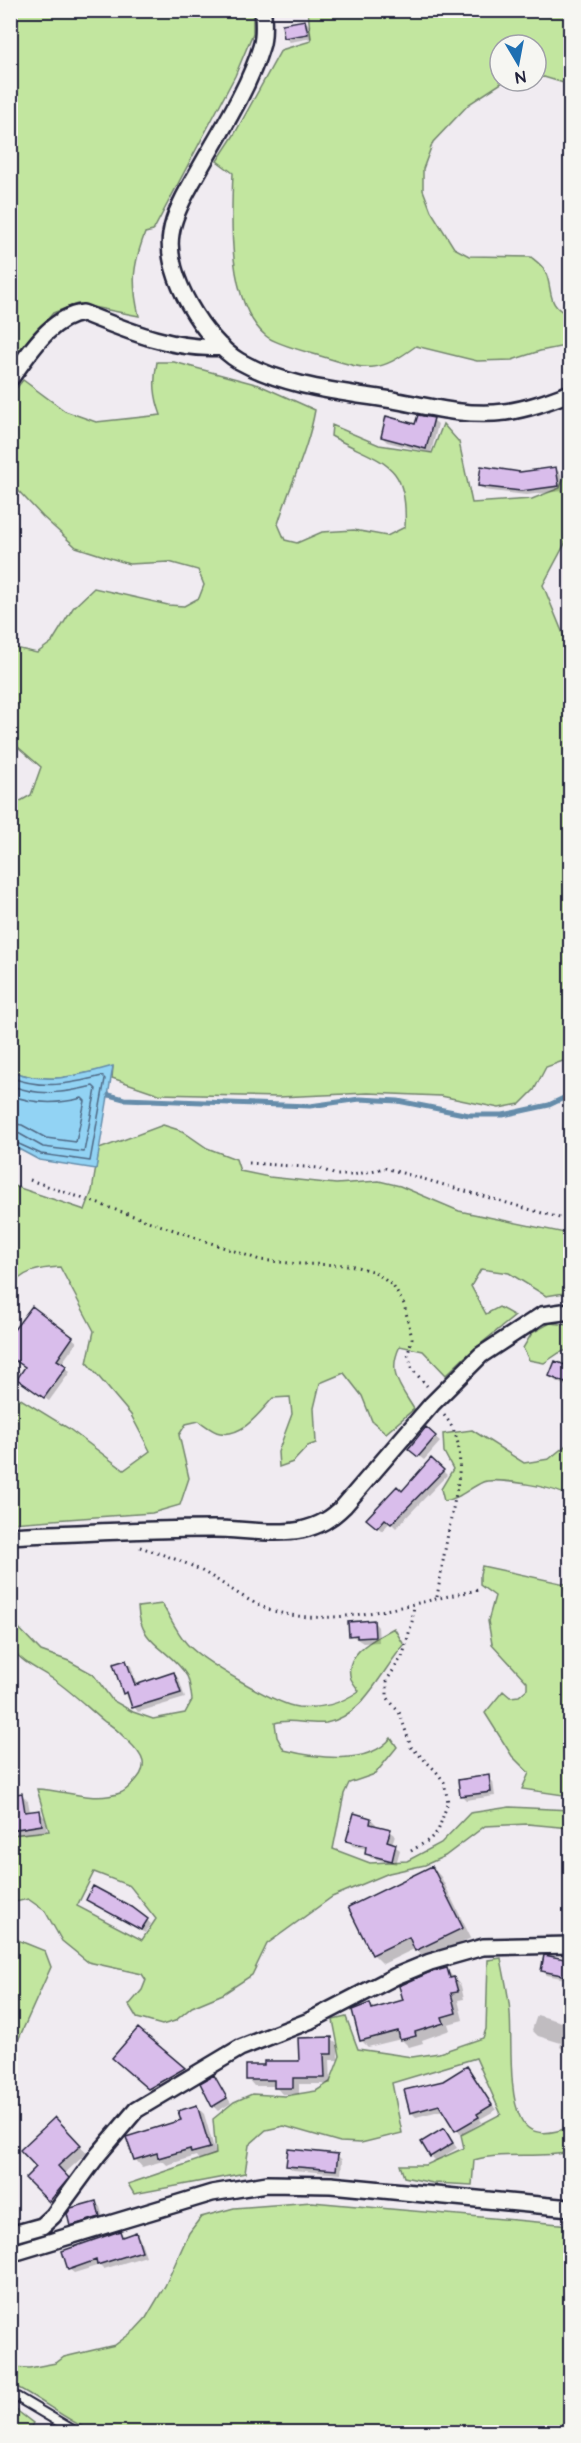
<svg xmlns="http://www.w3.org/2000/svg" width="581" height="2443" viewBox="0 0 581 2443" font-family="'Architects Daughter',sans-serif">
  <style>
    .green { fill: #c2e69f; stroke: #72846d; stroke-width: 1.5; fill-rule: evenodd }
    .water { fill: #92d3f4; stroke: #658caa; stroke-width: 1.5 }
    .shadow { fill: #0003 }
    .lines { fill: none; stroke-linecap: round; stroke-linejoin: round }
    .shore { stroke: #4f6985; stroke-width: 1.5 }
    .stream { stroke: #658caa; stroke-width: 5 }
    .building { fill: #d9bdeb; stroke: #22223b; stroke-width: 1.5 }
    .lane-casing { stroke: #22223b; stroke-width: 12 }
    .street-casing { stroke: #22223b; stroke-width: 20 }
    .path { stroke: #22223b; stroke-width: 3; stroke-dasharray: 1.5 4.5; stroke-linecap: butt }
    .lane { stroke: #f6f6f2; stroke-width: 8 }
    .street { stroke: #f6f6f2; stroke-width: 15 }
  </style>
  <rect width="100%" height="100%" fill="#f0ebf1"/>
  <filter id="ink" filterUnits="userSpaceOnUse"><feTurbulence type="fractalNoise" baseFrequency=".0167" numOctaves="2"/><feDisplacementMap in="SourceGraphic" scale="12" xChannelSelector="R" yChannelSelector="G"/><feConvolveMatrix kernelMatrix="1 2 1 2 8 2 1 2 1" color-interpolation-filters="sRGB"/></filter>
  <g filter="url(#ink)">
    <path class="green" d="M11,10H253V33L235,76L153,231L145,233C133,265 131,282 139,316L77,304L53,313L11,363Z
      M308,11H570V95L567,84L544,77L536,78V45H500V81H512L503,82L469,104L433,142L423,169V190L431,211L454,248L469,256L531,257C536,261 543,266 545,271C554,290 545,306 570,315V345L540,351L512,360L477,361L416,346C379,373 369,371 327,358C312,353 276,345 266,336C227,303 231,219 233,173L217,161L234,135L281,50L311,41Z
      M157,362H174L259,385L315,410C308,450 290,485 278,524L285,540L297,543L322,532L354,530L387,536L405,527C409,459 379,463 331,436L332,425L379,445L432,453L443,424L459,442L472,503L532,499L560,488L570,460V534L543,585L570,651V1062L563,1061L546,1067L534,1090L520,1104L499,1108L441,1096L368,1093L279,1097L159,1094L112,1078L113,1067C77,1076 47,1085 11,1071L10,807L31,795L41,767L11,741V647L37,653L52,642L73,608L94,588L168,605L184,606L199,598L204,585L198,570L169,562L129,564L76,547L43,517L11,483V395L23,380L65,411L96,422L161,415C154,396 153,382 157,362Z
      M163,1125L182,1131L207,1148L236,1159L240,1171L269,1177L336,1184L379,1181L400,1186L459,1211L570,1234V1292L546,1296L509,1273L481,1269L471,1286L486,1314L499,1307L515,1316L467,1355L446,1375L423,1351L400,1346C387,1373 400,1386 414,1409L386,1433L372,1421L362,1396L344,1373L320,1383L314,1408L316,1443L308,1446L293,1462L279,1467L278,1452L292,1414L290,1397L273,1398C259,1413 243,1437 220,1433C213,1432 205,1425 199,1421L186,1424L179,1435L189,1478L180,1505L152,1513L11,1523V1393L68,1428L124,1470L150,1451L131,1415L87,1363L94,1331L60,1267C40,1268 20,1271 11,1289V1185L85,1210L92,1191L99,1149Z
      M550,1323L570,1325V1349L559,1353L544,1363L529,1360L523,1348L532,1333Z
      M472,1430L524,1463L549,1459L570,1442V1498C562,1488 496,1477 483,1482C469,1488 460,1499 444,1501L441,1489L453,1469L444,1452L443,1434Z
      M482,1566L570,1585V1796L522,1789L529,1773L512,1756L485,1713L503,1691L510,1697L519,1696L527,1689V1682L492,1644L488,1621L495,1596L480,1585V1574Z
      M162,1604C170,1617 177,1633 187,1644C203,1661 275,1704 298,1707C322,1709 340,1704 359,1691C357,1688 353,1683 351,1679C342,1653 377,1638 394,1628L404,1645C381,1671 364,1716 326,1723C308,1725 290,1718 275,1723L277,1737L284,1750C316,1758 368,1766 391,1738L397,1747L375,1774L349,1783L344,1794L333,1849L370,1863L407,1861L441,1843L470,1813L510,1807L570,1810V1828L528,1824L485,1826L445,1856L425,1865L389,1873L332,1897L267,1944L252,1975L223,1994L192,2007L175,2021L162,2025L137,2018L129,2005L142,1990L146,1980L142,1974L88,1962L62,1941L45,1911L28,1899L11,1903V1835L49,1831L37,1789C64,1790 94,1803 120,1793C124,1792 128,1788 131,1785C152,1767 143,1755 127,1740C120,1733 114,1726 105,1722C88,1708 71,1691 53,1679C35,1667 25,1665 11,1648V1620L41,1651L69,1661L93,1674L112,1700L133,1712L153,1719L185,1713L192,1700C191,1693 190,1682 187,1676C170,1648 140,1646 138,1607ZM94,1872L130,1886L156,1919L142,1940L77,1906Z
      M11,1935L20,1941L45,1951L51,1967L11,2056Z
      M501,1958C504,1976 509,1995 510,2013C512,2041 508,2095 521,2119C531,2139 554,2133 570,2127V2152C538,2159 506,2151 474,2160L472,2185L433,2183L404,2177L400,2165H426L464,2148L461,2135L501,2114L476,2058L392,2083L402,2133L361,2143L340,2142L284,2126L266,2130L249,2145L245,2173L134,2194L128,2184L216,2154L213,2119L234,2102L252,2094L285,2096L316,2091L330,2082L340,2056L333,2020L346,2017L358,2049L412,2057L439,2053L483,2038L486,2029L488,1960Z
      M312,2202L570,2225V2432H93C64,2419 40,2398 11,2384V2367L29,2368L56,2363L64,2357L115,2345L135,2330L146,2318L165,2286L189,2233L201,2217L234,2208Z
      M11,2406L33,2423L28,2432H11Z"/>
    <path class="water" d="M113,1066L96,1169L39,1160L11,1145V1071C47,1085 77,1076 113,1066Z"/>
    <path class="shadow" d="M305,21L310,26L312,38L290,42L285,38Z
      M433,420L438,424L431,453L387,442L382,437Z
      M556,469L561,474L563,491L526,495L484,490L479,486L520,473Z
      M10,1328L15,1331L72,1338L77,1342L61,1364L70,1372L49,1401L24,1383L31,1356L10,1343Z
      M556,1363L570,1369V1388L557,1382L550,1376Z
      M426,1430L440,1442L424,1460L415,1453Z
      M431,1460L447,1475L396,1528L390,1522L382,1531L369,1519L402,1493Z
      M374,1622L378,1627L379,1642L363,1643L351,1635Z
      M126,1662L131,1666L137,1686L174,1674L179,1679L185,1698L138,1712L124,1693Z
      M488,1777L493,1782L495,1796L466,1800L462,1796Z
      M22,1795L28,1801L30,1812L39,1811L45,1818L47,1831L10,1836V1797Z
      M371,1819L376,1824L375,1827L390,1831L395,1835L392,1844L400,1850L396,1864L371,1858L366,1853L367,1849L353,1846L348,1841Z
      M432,1867L441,1877L471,1938L426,1960L416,1948L383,1964L373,1954Z
      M87,1900L147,1920L151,1924L145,1933Z
      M570,1961V1980L547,1975L542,1970Z
      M447,1970L461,1986L464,1999L458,2000L463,2020L448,2024L450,2030L422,2040L423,2043L409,2047L401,2039L368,2047L361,2040L370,2004L375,2010L405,2001Z
      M570,1996V2055L560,2047L561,2043L538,2036L532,2030L537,2015L562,2022Z
      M138,2030L183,2069L190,2076L156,2095L121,2065Z
      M331,2039L338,2045V2060H330L331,2084H299V2094H282L275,2086H254L248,2079L300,2062Z
      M471,2073L496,2110L480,2119L482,2122L461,2135L443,2110L416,2117L411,2112L444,2082Z
      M214,2077L231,2103L218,2111L213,2106Z
      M197,2107L204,2114L216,2155L199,2160L196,2156L167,2165L163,2161L142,2167L135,2159L183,2121Z
      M55,2119L87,2153L64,2174L75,2186L57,2209L27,2178L38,2167Z
      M444,2130L457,2148L436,2161L431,2156Z
      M337,2155L342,2160L341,2174L293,2170L288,2166Z
      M95,2202L100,2207L104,2221L76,2230L71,2225Z
      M120,2233L124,2237L136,2234L140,2239L146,2256L104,2269L100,2265L74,2273L69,2269Z"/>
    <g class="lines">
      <path class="shore" d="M10,1077C42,1090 70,1084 102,1076L105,1079L90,1161L41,1154L10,1140
        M10,1085C39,1097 65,1093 93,1086L96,1089L84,1152L43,1147L18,1133L10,1132
        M10,1095C33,1104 59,1104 82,1098L85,1101L76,1142L46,1138L22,1125L10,1123"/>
      <path class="stream" d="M109,1095L124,1099L310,1106L360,1099L398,1101L469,1115H503L549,1105L570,1095"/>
    </g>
    <path class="building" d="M305,20L308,34L284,38L282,24Z
      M418,415L434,418L426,449L381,437L386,416L415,424Z
      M481,466L520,472L556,467L559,486L521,491L478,486Z
      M32,1306L73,1337L57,1360L67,1366L44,1398L17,1379L25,1367L10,1357V1335Z
      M555,1361L570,1367V1385L549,1376Z
      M426,1427L436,1436L418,1457L408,1449Z
      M431,1458L444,1470L391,1524L385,1519L377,1528L366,1519L397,1486L402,1491Z
      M374,1620L375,1637L357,1638V1635L349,1636L348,1622Z
      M126,1660L135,1685L174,1672L181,1693L132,1708L127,1692L123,1694L113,1664Z
      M489,1775L491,1792L460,1796L458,1780Z
      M22,1793L25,1812L40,1810L42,1825L10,1830V1795Z
      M354,1813L371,1818L370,1824L391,1829L387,1841L396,1844L392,1861L365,1854L366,1846L346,1841Z
      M432,1866L463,1928L415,1951L409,1937L372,1955L348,1907Z
      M93,1886L132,1907L148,1919L141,1930L86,1900Z
      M544,1955L570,1960L567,1976L541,1971Z
      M447,1968L450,1978L454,1977L458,1992L451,1993L456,2013L442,2017L444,2023L415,2032L416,2036L400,2040L398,2031L360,2041L352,2010L370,2003L372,2009L403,2000L399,1986L428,1973Z
      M138,2028L185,2068L148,2089L112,2058Z
      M332,2037V2054H324L325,2078H293V2088H274V2080H246V2065H264V2061H299L298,2038Z
      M467,2066L492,2105L477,2114L479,2117L455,2131L439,2105L410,2113L404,2090L443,2081Z
      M214,2075L227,2098L212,2107L200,2083Z
      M197,2105L210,2148L191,2153L190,2149L158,2158L157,2153L134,2160L126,2137L181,2120L178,2111Z
      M55,2117L81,2145L58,2166L69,2178L49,2202L25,2178L36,2167L20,2150Z
      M444,2128L453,2143L430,2157L421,2142Z
      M288,2149L338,2154L336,2170L286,2166Z
      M96,2201L100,2217L70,2226L67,2214L71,2208Z
      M120,2231L122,2237L136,2232L142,2251L97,2265L96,2260L68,2270L62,2251Z"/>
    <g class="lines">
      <g class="lane-casing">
        <path id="lane" d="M10,2393L76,2432"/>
      </g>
      <g class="street-casing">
        <path id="street" d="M263,10C263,22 265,36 261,47C249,88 219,134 198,172C187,191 174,213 171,234C164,275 205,341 239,361C285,387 342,392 393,400C430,407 467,417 505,412C528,409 549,401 570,393
          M10,379C29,354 50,317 83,313C126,330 175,351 222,347
          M10,1536C78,1533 146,1529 213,1529C241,1529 275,1535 301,1530C319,1526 331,1519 344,1506L432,1404L481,1355L542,1315L570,1311
          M10,2235L42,2226L53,2216L97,2156L136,2110L240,2048L309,2021L396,1976L430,1962L483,1947L570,1945
          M10,2254L212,2193L267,2184L331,2185L570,2208"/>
      </g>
      <path class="path" d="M249,1163L319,1168L336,1175H353L385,1168L570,1221
        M30,1180L260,1260L300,1264L350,1265L375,1272L393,1286L404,1304L412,1338L408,1354L412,1369L427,1386
        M140,1547C160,1554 181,1560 200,1570C221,1581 240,1597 263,1607C326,1634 414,1601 479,1590
        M437,1597C441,1573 445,1548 450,1524C456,1488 472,1445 442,1413
        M411,1851L429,1840L438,1831L448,1802L444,1782L436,1771L411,1747L400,1714L387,1697V1680L403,1655L412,1622L414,1605"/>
      <use href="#lane" class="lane"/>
      <use href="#street" class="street"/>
    </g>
  </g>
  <rect width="581" height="2443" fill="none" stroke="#f6f6f2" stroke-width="36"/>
  <rect x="18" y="18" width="545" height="2407" fill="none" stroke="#22223b" stroke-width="2" filter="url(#ink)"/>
  <g transform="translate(518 63) rotate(170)"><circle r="28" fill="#f6f6f2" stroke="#a1a1a9" stroke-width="1.5"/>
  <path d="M0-4.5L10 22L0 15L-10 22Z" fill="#1f6fb2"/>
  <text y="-9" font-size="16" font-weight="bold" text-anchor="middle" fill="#22223b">N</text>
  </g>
</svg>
